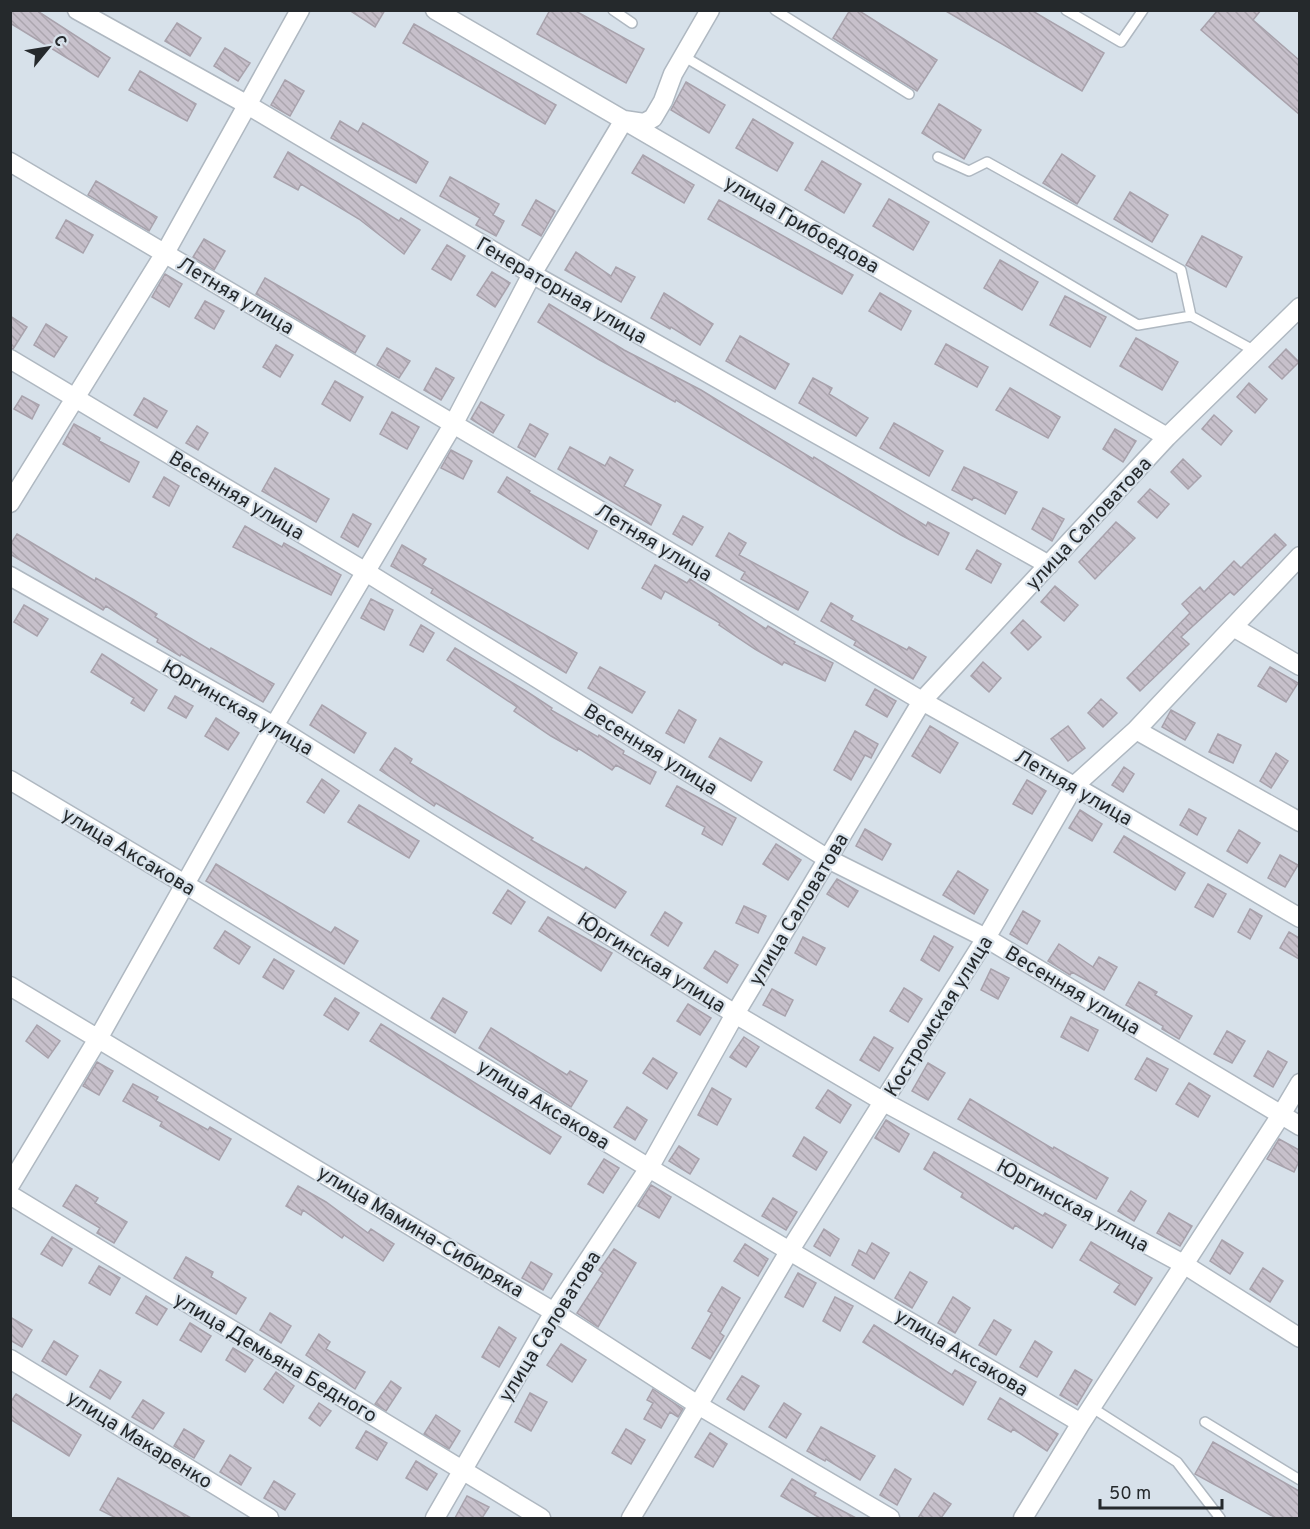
<svg xmlns="http://www.w3.org/2000/svg" width="1310" height="1529" viewBox="0 0 1310 1529" font-family="Overpass,sans-serif">
  <style>
    .building { fill: url(#building-back-hatch); stroke: #a8a2ac; stroke-width: 1.5 }
    .lines { fill: none; stroke-linecap: round; stroke-linejoin: round }
    .lane-casing { stroke: #afb8c1; stroke-width: 12 }
    .street-casing { stroke: #afb8c1; stroke-width: 21 }
    .lane { stroke: #fff; stroke-width: 9 }
    .street { stroke: #fff; stroke-width: 18 }
    .labels { text-anchor: middle; stroke-width: 4.5; stroke-linejoin: round; paint-order: stroke }
    .street-label { font-size: 20px; fill: #25292c; stroke: #d7e1ea }
  </style>
  <defs>
    <pattern id="building-back-hatch" width="6" height="6" patternUnits="userSpaceOnUse" patternTransform="scale(1.5)"><rect width="6" height="6" fill="#c7c0cb"/><path d="M-1 5l2 2M0 0l6 6M5-1l2 2" fill="none" stroke="#aba5ae"/></pattern>
  </defs>
  <rect width="100%" height="100%" fill="#d7e1ea"/>
  <path class="building" d="M10,10H36L110,58L98,77L10,23Z
    M349,10H385L375,27Z
    M550,10H574L644,49L626,83L537,34Z
    M850,10H858L937,60L917,91L833,38Z
    M944,10H1031L1104,53L1082,91Z
    M1218,10H1261L1253,20L1299,60V114L1201,30Z
    M177,23L201,38L190,56L165,41Z
    M414,24L556,105L545,124L403,43Z
    M225,48L250,63L238,81L214,66Z
    M140,71L196,104L187,121L129,90Z
    M285,80L304,91L290,116L271,105Z
    M686,82L725,105L709,133L671,110Z
    M939,104L981,130L964,159L922,133Z
    M753,119L793,143L777,171L736,148Z
    M340,121L358,132L363,123L428,162L416,183L331,138Z
    M288,152L399,221L401,218L420,230L404,254L359,219L301,184L298,190L274,177Z
    M1062,154L1095,176L1077,204L1043,183Z
    M643,155L694,185L684,203L632,173Z
    M822,161L861,184L844,213L805,190Z
    M450,177L499,204L493,215L504,221L496,236L476,225L480,218L440,196Z
    M96,181L157,217L149,231L88,195Z
    M1130,192L1168,215L1152,242L1114,219Z
    M889,199L929,222L913,250L873,226Z
    M536,200L555,211L541,236L522,225Z
    M719,200L853,275L842,294L708,219Z
    M66,220L93,235L83,253L56,238Z
    M1202,236L1242,257L1226,287L1186,265Z
    M204,239L225,251L214,270L193,257Z
    M447,245L465,256L451,280L432,269Z
    M576,252L611,276L616,267L635,277L621,302L565,270Z
    M1000,260L1038,282L1022,310L984,288Z
    M492,272L510,283L495,307L477,295Z
    M165,274L182,284L169,307L152,297Z
    M265,278L365,336L355,353L256,294Z
    M664,293L713,324L700,345L671,327L670,329L651,318Z
    M880,293L911,311L901,330L869,311Z
    M1065,296L1106,317L1090,347L1050,325Z
    M205,301L224,311L214,329L195,318Z
    M549,304L624,350L701,390L813,459L814,457L926,526L928,522L949,533L938,555L901,535L676,400L675,402L598,359L538,322Z
    M10,316L27,327L13,349L10,348Z
    M46,324L67,337L54,357L34,345Z
    M740,336L789,364L775,389L726,361Z
    M1136,338L1178,362L1162,390L1120,366Z
    M946,344L988,367L977,387L935,364Z
    M276,345L293,355L280,377L263,367Z
    M387,348L410,361L399,378L377,365Z
    M1286,349L1299,362L1282,379L1269,367Z
    M436,368L454,378L441,400L424,390Z
    M813,378L832,388L829,394L868,418L856,436L799,403Z
    M335,381L363,397L350,421L322,404Z
    M1249,383L1267,399L1255,413L1237,397Z
    M1010,388L1060,417L1048,438L996,410Z
    M22,396L39,405L32,419L14,409Z
    M144,398L167,411L157,428L134,415Z
    M481,402L504,415L493,433L471,419Z
    M392,412L419,427L407,449L380,434Z
    M1214,415L1232,431L1221,445L1202,429Z
    M894,423L943,451L929,476L880,448Z
    M74,424L100,438L99,441L139,462L129,482L63,444Z
    M530,424L548,434L535,457L518,447Z
    M197,426L208,433L198,450L186,443Z
    M1115,429L1136,441L1123,462L1103,449Z
    M570,447L605,466L610,457L633,470L624,486L661,505L651,525L558,469Z
    M451,450L472,461L463,479L441,468Z
    M1183,459L1201,476L1188,489L1171,472Z
    M964,467L1017,492L1005,514L974,497L972,500L952,490Z
    M275,468L329,499L316,522L262,491Z
    M164,477L179,486L169,506L153,497Z
    M507,477L530,491L529,493L597,531L588,549L498,492Z
    M1150,489L1169,504L1157,518L1138,502Z
    M1043,508L1064,519L1052,541L1032,529Z
    M353,514L371,524L358,547L341,537Z
    M683,516L703,527L692,545L673,534Z
    M1116,522L1135,538L1095,579L1079,562Z
    M245,526L282,547L284,543L341,575L331,595L233,547Z
    M729,533L746,543L739,555L808,592L798,610L741,579L745,572L716,556Z
    M17,534L95,581L96,578L134,600L157,614L155,617L210,650L211,648L274,684L263,702L181,654L180,656L157,642L158,639L106,606L103,610L10,554V545Z
    M1275,534L1286,545L1234,595L1230,592L1181,637L1189,644L1140,691L1127,678L1190,613L1182,604L1200,587L1204,592L1234,561L1241,568Z
    M402,545L426,559L422,565L577,653L566,673L431,593L433,589L391,566Z
    M977,550L1001,564L991,583L966,569Z
    M655,565L687,583L690,579L766,629L768,626L795,642L794,644L833,663L825,681L784,662L782,665L755,649L719,625L720,623L665,591L661,599L642,588Z
    M1055,586L1078,605L1064,621L1041,602Z
    M371,599L393,610L384,630L361,618Z
    M831,603L853,616L851,620L907,650L909,647L926,657L913,679L854,645L856,641L821,621Z
    M24,605L48,619L37,636L14,622Z
    M1023,620L1041,637L1028,650L1011,633Z
    M421,625L434,633L423,652L410,645Z
    M455,648L526,691L552,708L551,710L598,737L599,735L624,751L623,754L656,772L650,784L616,765L612,770L578,748L577,751L551,736L514,711L517,707L447,660Z
    M102,654L157,690L144,711L131,703L134,698L91,672Z
    M983,662L1001,678L989,692L971,676Z
    M600,667L645,692L632,713L588,688Z
    M1270,667L1298,683L1286,702L1258,686Z
    M875,689L896,701L887,717L866,705Z
    M175,696L193,706L186,718L168,708Z
    M1101,699L1117,713L1103,727L1088,713Z
    M322,705L366,733L354,753L310,725Z
    M679,710L696,720L684,743L666,733Z
    M1171,710L1195,723L1185,740L1162,727Z
    M216,718L239,733L228,750L205,736Z
    M930,726L958,743L940,773L912,756Z
    M1068,726L1085,748L1068,761L1051,739Z
    M855,731L878,744L871,758L865,755L851,780L834,770Z
    M1218,734L1241,745L1233,763L1209,752Z
    M720,738L762,762L751,781L709,757Z
    M395,748L412,759L410,763L533,838L531,840L584,870L586,867L626,892L615,908L436,803L434,806L380,770Z
    M1276,753L1288,761L1271,788L1260,781Z
    M1124,767L1134,774L1123,792L1112,785Z
    M322,779L339,791L324,813L307,802Z
    M1027,780L1046,791L1032,814L1013,804Z
    M677,786L736,818L722,845L702,834L705,827L666,806Z
    M359,805L419,841L409,858L348,822Z
    M1189,809L1206,818L1197,835L1180,825Z
    M1080,810L1102,824L1092,841L1069,828Z
    M865,829L891,844L882,860L856,846Z
    M1239,830L1260,843L1247,863L1227,851Z
    M1124,836L1185,873L1175,890L1114,852Z
    M776,844L801,860L788,880L763,864Z
    M1280,855L1298,865L1285,887L1268,878Z
    M216,864L331,933L335,927L358,941L344,964L206,881Z
    M958,871L988,890L974,914L943,895Z
    M837,879L858,891L848,907L827,894Z
    M1208,884L1226,894L1213,917L1195,907Z
    M508,890L525,902L511,924L493,913Z
    M744,906L766,916L758,933L736,923Z
    M1250,909L1262,916L1250,939L1238,932Z
    M1023,911L1040,921L1027,944L1010,934Z
    M665,912L682,923L668,946L651,935Z
    M548,917L612,953L601,971L539,931Z
    M225,931L250,947L239,964L214,948Z
    M1289,932L1299,938V959L1280,948Z
    M934,936L953,947L939,971L921,960Z
    M803,937L825,948L816,965L795,953Z
    M1059,944L1093,967L1099,957L1117,967L1104,990L1072,972L1070,975L1048,961Z
    M715,951L738,965L727,983L704,968Z
    M274,959L294,971L283,989L263,977Z
    M991,969L1009,978L998,999L981,990Z
    M1139,982L1157,992L1155,995L1192,1016L1179,1039L1162,1029L1163,1026L1126,1005Z
    M904,988L922,999L908,1022L890,1011Z
    M772,989L793,1000L785,1016L763,1005Z
    M335,998L359,1013L348,1030L324,1015Z
    M443,998L467,1012L455,1033L431,1018Z
    M688,1004L711,1018L700,1035L677,1021Z
    M1071,1017L1098,1030L1088,1051L1061,1037Z
    M381,1024L561,1137L550,1154L370,1041Z
    M37,1025L60,1041L48,1058L26,1041Z
    M491,1028L567,1075L570,1071L587,1081L571,1107L479,1048Z
    M1227,1031L1245,1041L1232,1063L1214,1054Z
    M744,1037L759,1047L746,1067L730,1057Z
    M874,1037L893,1048L879,1071L860,1060Z
    M1268,1051L1287,1062L1273,1087L1254,1076Z
    M653,1058L677,1073L667,1089L643,1073Z
    M1147,1058L1168,1069L1156,1091L1135,1079Z
    M97,1062L113,1071L99,1095L83,1086Z
    M928,1063L945,1073L928,1100L912,1091Z
    M1189,1083L1210,1096L1198,1117L1176,1104Z
    M133,1084L158,1097L156,1101L208,1130L210,1127L231,1139L219,1160L160,1126L162,1122L123,1101Z
    M712,1088L731,1099L717,1125L698,1115Z
    M828,1090L851,1105L840,1123L816,1108Z
    M970,1099L1053,1149L1054,1147L1108,1178L1096,1199L958,1119Z
    M627,1107L647,1120L635,1140L614,1127Z
    M886,1120L909,1134L899,1152L875,1138Z
    M804,1137L827,1152L816,1170L793,1156Z
    M1279,1139L1299,1150V1161L1294,1172L1267,1159Z
    M679,1146L699,1159L690,1174L669,1161Z
    M934,1152L1043,1216L1045,1213L1066,1225L1052,1248L1015,1225L1013,1229L961,1197L963,1193L924,1169Z
    M604,1159L619,1168L603,1193L588,1184Z
    M76,1185L98,1198L95,1203L127,1222L114,1243L97,1233L100,1228L63,1206Z
    M651,1185L671,1197L659,1218L638,1206Z
    M298,1186L326,1202L368,1233L371,1229L394,1244L383,1261L344,1235L342,1238L303,1210L301,1215L286,1206Z
    M1131,1191L1146,1201L1134,1221L1118,1211Z
    M773,1198L797,1212L786,1230L762,1216Z
    M1169,1213L1192,1226L1180,1246L1157,1233Z
    M824,1229L839,1239L830,1256L814,1246Z
    M52,1237L72,1249L62,1266L41,1254Z
    M1222,1240L1243,1253L1230,1274L1210,1261Z
    M1091,1242L1152,1278L1135,1305L1114,1292L1120,1284L1080,1260Z
    M872,1243L889,1253L874,1279L852,1265L859,1250L866,1254Z
    M745,1244L768,1259L758,1276L734,1261Z
    M614,1249L636,1263L598,1327L577,1313L603,1273L599,1270Z
    M186,1257L213,1272L211,1277L246,1298L236,1314L174,1278Z
    M531,1262L552,1274L543,1290L522,1278Z
    M99,1266L120,1278L110,1295L89,1283Z
    M1263,1268L1283,1281L1270,1302L1250,1289Z
    M910,1272L927,1282L912,1308L895,1298Z
    M798,1273L816,1283L803,1307L785,1297Z
    M722,1287L740,1298L720,1333L724,1336L710,1359L692,1348L712,1313L708,1311Z
    M146,1296L167,1309L157,1325L136,1313Z
    M835,1297L853,1306L840,1331L823,1321Z
    M953,1297L970,1308L955,1333L938,1323Z
    M270,1313L291,1326L281,1343L260,1330Z
    M10,1317L32,1330L22,1347L10,1340Z
    M994,1320L1011,1330L996,1355L979,1345Z
    M190,1323L211,1336L201,1352L180,1340Z
    M874,1325L952,1375L955,1370L976,1382L963,1405L863,1342Z
    M499,1327L516,1338L499,1367L482,1357Z
    M319,1334L330,1342L326,1349L365,1372L355,1389L306,1355Z
    M54,1341L78,1356L66,1375L42,1361Z
    M1035,1341L1052,1352L1037,1377L1020,1367Z
    M561,1344L586,1360L572,1382L547,1365Z
    M233,1348L253,1360L245,1372L226,1360Z
    M100,1370L121,1382L110,1399L90,1387Z
    M1075,1370L1092,1380L1077,1405L1060,1395Z
    M276,1372L294,1386L283,1403L264,1389Z
    M742,1376L759,1386L744,1410L727,1399Z
    M391,1381L401,1388L386,1411L375,1404Z
    M653,1389L683,1409L678,1417L670,1412L661,1428L644,1419L653,1403L647,1400Z
    M530,1393L547,1402L531,1431L515,1422Z
    M16,1394L81,1435L69,1456L10,1419V1403Z
    M1000,1398L1058,1434L1047,1451L1013,1429L1011,1432L988,1419Z
    M143,1400L164,1413L153,1429L132,1417Z
    M319,1403L331,1411L320,1426L309,1418Z
    M784,1403L801,1414L786,1438L769,1427Z
    M436,1415L460,1431L449,1449L424,1434Z
    M821,1427L875,1456L860,1480L826,1459L825,1461L807,1451Z
    M184,1429L204,1441L194,1458L174,1446Z
    M626,1429L645,1440L631,1464L612,1453Z
    M366,1431L387,1443L377,1460L356,1448Z
    M710,1433L727,1444L713,1467L695,1457Z
    M1213,1442L1299,1491V1518H1276L1195,1474Z
    M230,1455L251,1468L241,1485L220,1472Z
    M416,1461L437,1474L427,1490L406,1478Z
    M895,1469L911,1479L897,1505L880,1495Z
    M118,1478L191,1518H116L100,1510Z
    M792,1479L816,1493L814,1496L856,1518H820L781,1496Z
    M274,1481L295,1494L285,1510L264,1498Z
    M934,1493L951,1504L941,1518H918Z
    M467,1496L489,1507L482,1518H455Z"/>
  <g class="lines">
    <g class="lane-casing">
      <path id="lane" d="M613,10L632,23
        M775,10L909,94
        M1066,10L1121,42L1143,10
        M683,56L1138,325L1191,316
        M938,157L969,171L987,162L1181,270L1191,316L1255,351
        M1091,1407L1177,1462L1220,1518
        M1205,1422L1300,1480"/>
    </g>
    <g class="street-casing">
      <path id="street" d="M77,10L246,104L532,274L1049,565
        M435,10L1167,437
        M10,162L922,701L1074,786L1300,918
        M10,359L366,572L828,859L986,938L1300,1126
        M10,503L165,253L300,10
        M10,576L274,726L735,1014L884,1102L1185,1265L1300,1338
        M1233,627L1300,666
        M1136,730L1300,822
        M10,780L183,883L649,1168L1081,1423
        M10,986L554,1312L698,1405L890,1518
        M10,1185L99,1037L274,726L454,423L532,274L624,120L644,123L653,118L663,101L673,74L710,10
        M10,1195L541,1518
        M10,1359L269,1518
        M435,1518L554,1312L649,1168L735,1014L922,701L1167,437L1300,307
        M631,1518L790,1250L986,938L1074,786L1136,730L1300,556
        M1023,1518L1081,1423L1281,1115L1300,1083"/>
    </g>
    <use href="#lane" class="lane"/>
    <use href="#street" class="street"/>
  </g>
  <g class="labels">
    <g class="street-label">
      <text transform="translate(802 224) rotate(30)" y="7">улица Грибоедова</text>
      <text transform="translate(562 290) rotate(30)" y="7">Генераторная улица</text>
      <text transform="translate(236 295) rotate(31)" y="7">Летняя улица</text>
      <text transform="translate(237 495) rotate(31)" y="7">Весенняя улица</text>
      <text transform="translate(1088 523) rotate(-47)" y="7">улица Саловатова</text>
      <text transform="translate(654 542) rotate(31)" y="7">Летняя улица</text>
      <text transform="translate(238 707) rotate(30)" y="7">Юргинская улица</text>
      <text transform="translate(651 749) rotate(32)" y="7">Весенняя улица</text>
      <text transform="translate(1074 787) rotate(30)" y="7">Летняя улица</text>
      <text transform="translate(129 851) rotate(31)" y="7">улица Аксакова</text>
      <text transform="translate(798 909) rotate(-59)" y="7">улица Саловатова</text>
      <text transform="translate(652 962) rotate(32)" y="7">Юргинская улица</text>
      <text transform="translate(1073 990) rotate(31)" y="7">Весенняя улица</text>
      <text transform="translate(938 1016) rotate(-58)" y="7">Костромская улица</text>
      <text transform="translate(544 1104) rotate(32)" y="7">улица Аксакова</text>
      <text transform="translate(1073 1205) rotate(29)" y="7">Юргинская улица</text>
      <text transform="translate(421 1231) rotate(31)" y="7">улица Мамина-Сибиряка</text>
      <text transform="translate(549 1326) rotate(-58)" y="7">улица Саловатова</text>
      <text transform="translate(962 1352) rotate(31)" y="7">улица Аксакова</text>
      <text transform="translate(276 1357) rotate(31)" y="7">улица Демьяна Бедного</text>
      <text transform="translate(140 1439) rotate(32)" y="7">улица Макаренко</text>
    </g>
  </g>
  <rect width="1310" height="1529" fill="none" stroke="#25292c" stroke-width="24"/>
  <g transform="translate(48 48) rotate(60)" stroke="#d7e1ea" stroke-width="4.5" paint-order="stroke">
  <path d="M0-4.5L10 22L0 15L-10 22Z" fill="#25292c"/>
  <text y="-9" font-size="16" font-weight="bold" text-anchor="middle" fill="#25292c">С</text>
  </g>
  <path d="M1100 1499v9h122v-9" fill="none" stroke="#25292c" stroke-width="3"/>
  <text x="1109" y="1499" font-size="18" fill="#25292c" stroke="#d7e1ea" stroke-width="4.5" paint-order="stroke">50 m</text>
</svg>
